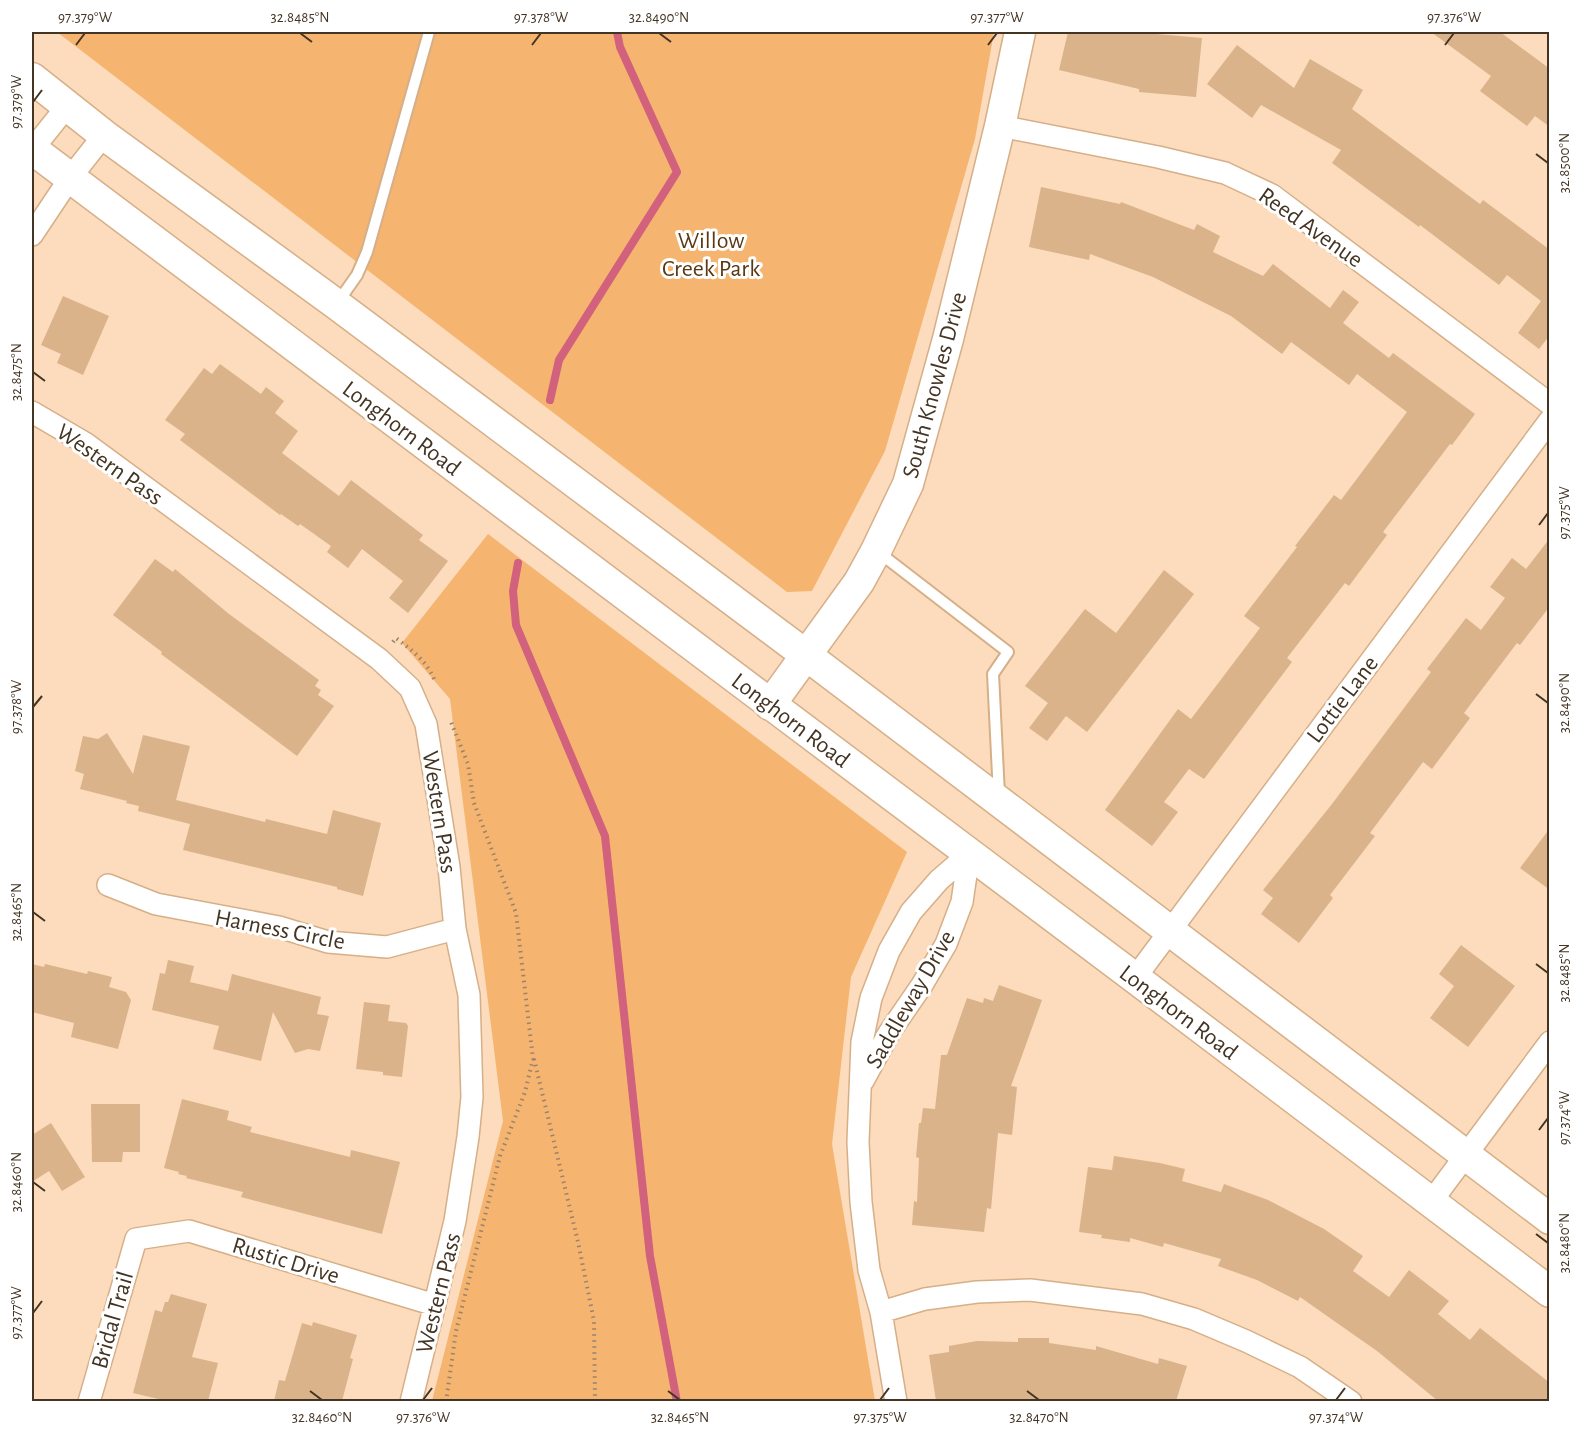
<svg xmlns="http://www.w3.org/2000/svg" width="1581" height="1433" viewBox="0 0 1581 1433" font-family="'Alegreya Sans',sans-serif">
  <style>
    .green { fill: #f5b46f }
    .lines { fill: none; stroke-linecap: round; stroke-linejoin: round }
    .stream { stroke: #d1617c; stroke-width: 8 }
    .building { fill: #dab38b }
    .lane-casing { stroke: #d6af88; stroke-width: 14 }
    .street-casing { stroke: #d6af88; stroke-width: 24 }
    .secondary-casing { stroke: #d6af88; stroke-width: 33 }
    .path { stroke: #9a836b; stroke-width: 4; stroke-dasharray: 1.5 4.5; stroke-linecap: butt }
    .lane { stroke: #fff; stroke-width: 10 }
    .street { stroke: #fff; stroke-width: 21 }
    .secondary { stroke: #fff; stroke-width: 30 }
    .ticks { fill: none; stroke: #433423; stroke-width: 2 }
    .labels { text-anchor: middle; stroke-width: 6; stroke-linejoin: round; paint-order: stroke }
    .street-label { font-size: 24px; fill: #433423; stroke: #fff }
    .park-label { font-size: 24px; fill: #5a3913; stroke: #fff }
    .neatline { fill: none; stroke: #433423; stroke-width: 2 }
    .ticks-label { font-size: 15px; text-anchor: middle; fill: #433423 }
  </style>
  <rect width="100%" height="100%" fill="#fcdcbc"/>
  <path class="green" d="M57,32H994L975,139L885,451L812,591L787,592Z
    M488,534L907,852L851,977L832,1144L875,1401H432L503,1121L450,699L402,643Z"/>
  <g class="lines">
    <path class="stream" d="M550,400L559,360L677,172L620,47L617,32
      M518,563L513,591L516,625L605,836L650,1256L677,1402"/>
  </g>
  <path class="building" d="M1068,32H1134L1202,38L1196,97L1139,92V89L1059,70Z
    M1431,32H1500L1550,69V127L1535,116L1527,126L1480,91L1491,76Z
    M1237,45L1294,88L1310,59L1363,90L1352,109L1480,204L1483,200L1550,250V335L1539,349L1518,333L1541,301L1507,275L1499,285L1420,225L1419,227L1332,163L1341,150L1261,105L1252,118L1207,84Z
    M1041,187L1120,204L1121,202L1194,230L1197,224L1220,236L1213,252L1263,276L1273,264L1330,308L1343,290L1359,302L1343,323L1389,358L1393,353L1475,414L1452,445L1450,444L1383,532L1387,535L1349,586L1345,583L1287,658L1292,662L1204,779L1189,769L1164,802L1178,812L1152,846L1105,810L1178,709L1191,719L1260,628L1244,616L1297,547L1295,546L1334,495L1341,500L1407,412L1357,374L1349,385L1291,342L1282,354L1231,316L1153,277L1090,254L1089,260L1029,247Z
    M63,296L109,316L83,375L57,363L61,354L41,345Z
    M220,364L261,394L266,387L284,401L275,413L298,431L282,453L339,496L351,480L423,535L419,540L448,561L408,613L389,598L403,581L362,549L348,568L327,552L331,546L300,524L298,526L281,514L280,515L180,440L185,434L165,420L204,368L212,374Z
    M1550,538V606L1520,645L1517,643L1464,713L1470,718L1432,769L1423,762L1370,833L1375,836L1330,895L1333,898L1299,943L1261,914L1273,898L1263,890L1332,804L1431,672L1427,669L1466,618L1481,630L1505,598L1490,587L1512,558L1526,569Z
    M155,559L173,572L175,569L229,614L319,680L315,686L321,690L318,695L334,706L297,756L161,654L162,652L113,615Z
    M1164,570L1194,594L1087,732L1066,716L1047,741L1029,728L1048,703L1025,686L1085,609L1116,633Z
    M107,733L133,774L143,735L190,746L176,800L265,822L266,819L327,834L333,810L381,823L363,896L337,889V887L183,850L190,824L138,811L139,806L126,803L127,801L80,789L84,774L75,771L83,736L98,739Z
    M1550,828V890L1520,868Z
    M1461,945L1515,986L1468,1047L1430,1018L1454,986L1439,974Z
    M168,960L194,966L190,982L228,991L232,974L321,997L317,1014L329,1016L320,1051L308,1049L295,1053L273,1012L261,1061L213,1049L219,1026L152,1010L160,973L165,974Z
    M32,964L44,967L45,964L87,974L88,971L112,977L109,987L126,992L131,1000L118,1049L71,1037L74,1023L32,1012Z
    M999,985L1042,1000L1011,1086L1017,1087L1012,1135L998,1133L991,1209L987,1208L984,1232L912,1225L914,1201L917,1202L919,1158L916,1157L919,1123H921L923,1108L935,1109L941,1055H947L967,998L983,1003L984,998L993,1001Z
    M364,1002L390,1005L388,1021L406,1023L408,1026L402,1077L383,1075V1072L356,1069Z
    M182,1099L229,1111L227,1120L252,1127L250,1132L350,1157L351,1150L400,1162L382,1234L241,1197L243,1192L186,1178L187,1176L178,1174L179,1172L164,1168Z
    M91,1104H140V1152H123L122,1162H92Z
    M51,1123L85,1177L62,1191L49,1171L32,1182V1135Z
    M1114,1156L1160,1163L1185,1169L1182,1181L1221,1192L1224,1184L1268,1200L1324,1229L1363,1256L1353,1271L1389,1297L1409,1270L1449,1301L1438,1314L1470,1340L1480,1328L1550,1383V1401H1438L1377,1351L1300,1297L1298,1301L1257,1280L1218,1266L1221,1259L1164,1243L1163,1247L1130,1238V1242L1101,1238L1102,1235L1079,1232L1088,1167L1112,1170Z
    M171,1294L207,1304L192,1357L218,1363L208,1401H167L133,1393L155,1310L162,1312L165,1302H168Z
    M313,1322L357,1335L350,1358L353,1359L342,1401H274L279,1380L285,1381L302,1323L312,1326Z
    M1018,1338H1049V1343L1096,1350V1346L1158,1364L1159,1358L1187,1366L1176,1401H936L929,1355L949,1352V1346L977,1341L1018,1342Z"/>
  <g class="lines">
    <g class="lane-casing">
      <path id="lane" d="M338,302L357,275L367,252L429,32
        M877,551L1008,652L993,674L999,795"/>
    </g>
    <g class="street-casing">
      <path id="street" d="M1000,126L1158,157L1225,173L1272,195L1550,404
        M32,150L68,105
        M32,235L70,178L104,135
        M32,412L85,443L379,659L410,688L426,724L449,867L455,929L469,995L472,1097L468,1137L455,1221L411,1402
        M108,885L156,904L279,927L328,942L387,947L455,929
        M1135,978L1550,420
        M863,1081L889,1033L922,985L946,944L962,902L969,854
        M1431,1202L1550,1042
        M881,1312L925,1299L977,1292L1030,1290L1142,1304L1194,1319L1246,1341L1300,1367L1351,1402
        M89,1402L136,1239L189,1231L435,1305
        M896,1402L881,1312L869,1270L861,1202L858,1142L862,1042L871,998L889,951L911,912L939,880L969,854"/>
    </g>
    <g class="secondary-casing">
      <path id="secondary" d="M32,78L104,135L336,304L806,655L1550,1219
        M32,149L1135,978L1550,1292
        M770,705L859,582L876,551L908,484L948,339L1000,126L1020,32"/>
    </g>
    <path class="path" d="M393,642L396,638C411,650 426,660 434,679
      M534,1059L578,1242L594,1321L595,1402
      M446,1402L456,1331L500,1156L525,1092L533,1059L516,913L474,803L468,764L451,722"/>
    <use href="#lane" class="lane"/>
    <use href="#street" class="street"/>
    <use href="#secondary" class="secondary"/>
  </g>
  <path class="ticks" d="M300,33L312,42M659,33L671,42M76,45L85,33M532,45L541,33M988,45L997,33M1445,45L1454,33M33,102L42,90M1536,154L1548,163M33,372L45,381M1539,525L1548,513M1536,694L1548,703M33,707L42,696M33,912L45,921M1536,964L1548,973M1539,1130L1548,1118M33,1182L45,1191M1536,1234L1548,1243M33,1313L42,1301M310,1391L322,1400M668,1391L680,1400M1027,1391L1039,1400M423,1400L432,1388M880,1400L889,1388M1336,1400L1345,1388"/>
  <g class="labels">
    <g class="street-label">
      <text transform="translate(1311 227) rotate(35)" y="8">Reed Avenue</text>
      <text transform="translate(934 385) rotate(-75)" y="8">South Knowles Drive</text>
      <text transform="translate(402 428) rotate(37)" y="8">Longhorn Road</text>
      <text transform="translate(110 464) rotate(35)" y="8">Western Pass</text>
      <text transform="translate(1342 699) rotate(-53)" y="8">Lottie Lane</text>
      <text transform="translate(791 720) rotate(37)" y="8">Longhorn Road</text>
      <text transform="translate(440 812) rotate(81)" y="8">Western Pass</text>
      <text transform="translate(280 929) rotate(11)" y="8">Harness Circle</text>
      <text transform="translate(910 999) rotate(-60)" y="8">Saddleway Drive</text>
      <text transform="translate(1179 1012) rotate(37)" y="8">Longhorn Road</text>
      <text transform="translate(286 1260) rotate(17)" y="8">Rustic Drive</text>
      <text transform="translate(438 1293) rotate(-76)" y="8">Western Pass</text>
      <text transform="translate(112 1320) rotate(-74)" y="8">Bridal Trail</text>
    </g>
    <g class="park-label">
      <text x="711" y="248">Willow<tspan x="711" dy="28">Creek Park</tspan></text>
    </g>
  </g>
  <rect width="1581" height="1433" fill="none" stroke="#ffffff" stroke-width="66"/>
  <rect x="33" y="33" width="1515" height="1367" class="neatline"/>
  <g class="ticks-label">
    <text x="85" y="22">97.379°W</text>
    <text x="300" y="22">32.8485°N</text>
    <text x="541" y="22">97.378°W</text>
    <text x="659" y="22">32.8490°N</text>
    <text x="997" y="22">97.377°W</text>
    <text x="1454" y="22">97.376°W</text>
    <text transform="translate(16 102) rotate(-90)" y="5">97.379°W</text>
    <text transform="translate(1564 163) rotate(-90)" y="5">32.8500°N</text>
    <text transform="translate(16 372) rotate(-90)" y="5">32.8475°N</text>
    <text transform="translate(1564 513) rotate(-90)" y="5">97.375°W</text>
    <text transform="translate(1564 703) rotate(-90)" y="5">32.8490°N</text>
    <text transform="translate(16 707) rotate(-90)" y="5">97.378°W</text>
    <text transform="translate(16 912) rotate(-90)" y="5">32.8465°N</text>
    <text transform="translate(1564 973) rotate(-90)" y="5">32.8485°N</text>
    <text transform="translate(1564 1118) rotate(-90)" y="5">97.374°W</text>
    <text transform="translate(16 1182) rotate(-90)" y="5">32.8460°N</text>
    <text transform="translate(1564 1243) rotate(-90)" y="5">32.8480°N</text>
    <text transform="translate(16 1313) rotate(-90)" y="5">97.377°W</text>
    <text x="322" y="1422">32.8460°N</text>
    <text x="423" y="1422">97.376°W</text>
    <text x="680" y="1422">32.8465°N</text>
    <text x="880" y="1422">97.375°W</text>
    <text x="1039" y="1422">32.8470°N</text>
    <text x="1336" y="1422">97.374°W</text>
  </g>
</svg>
